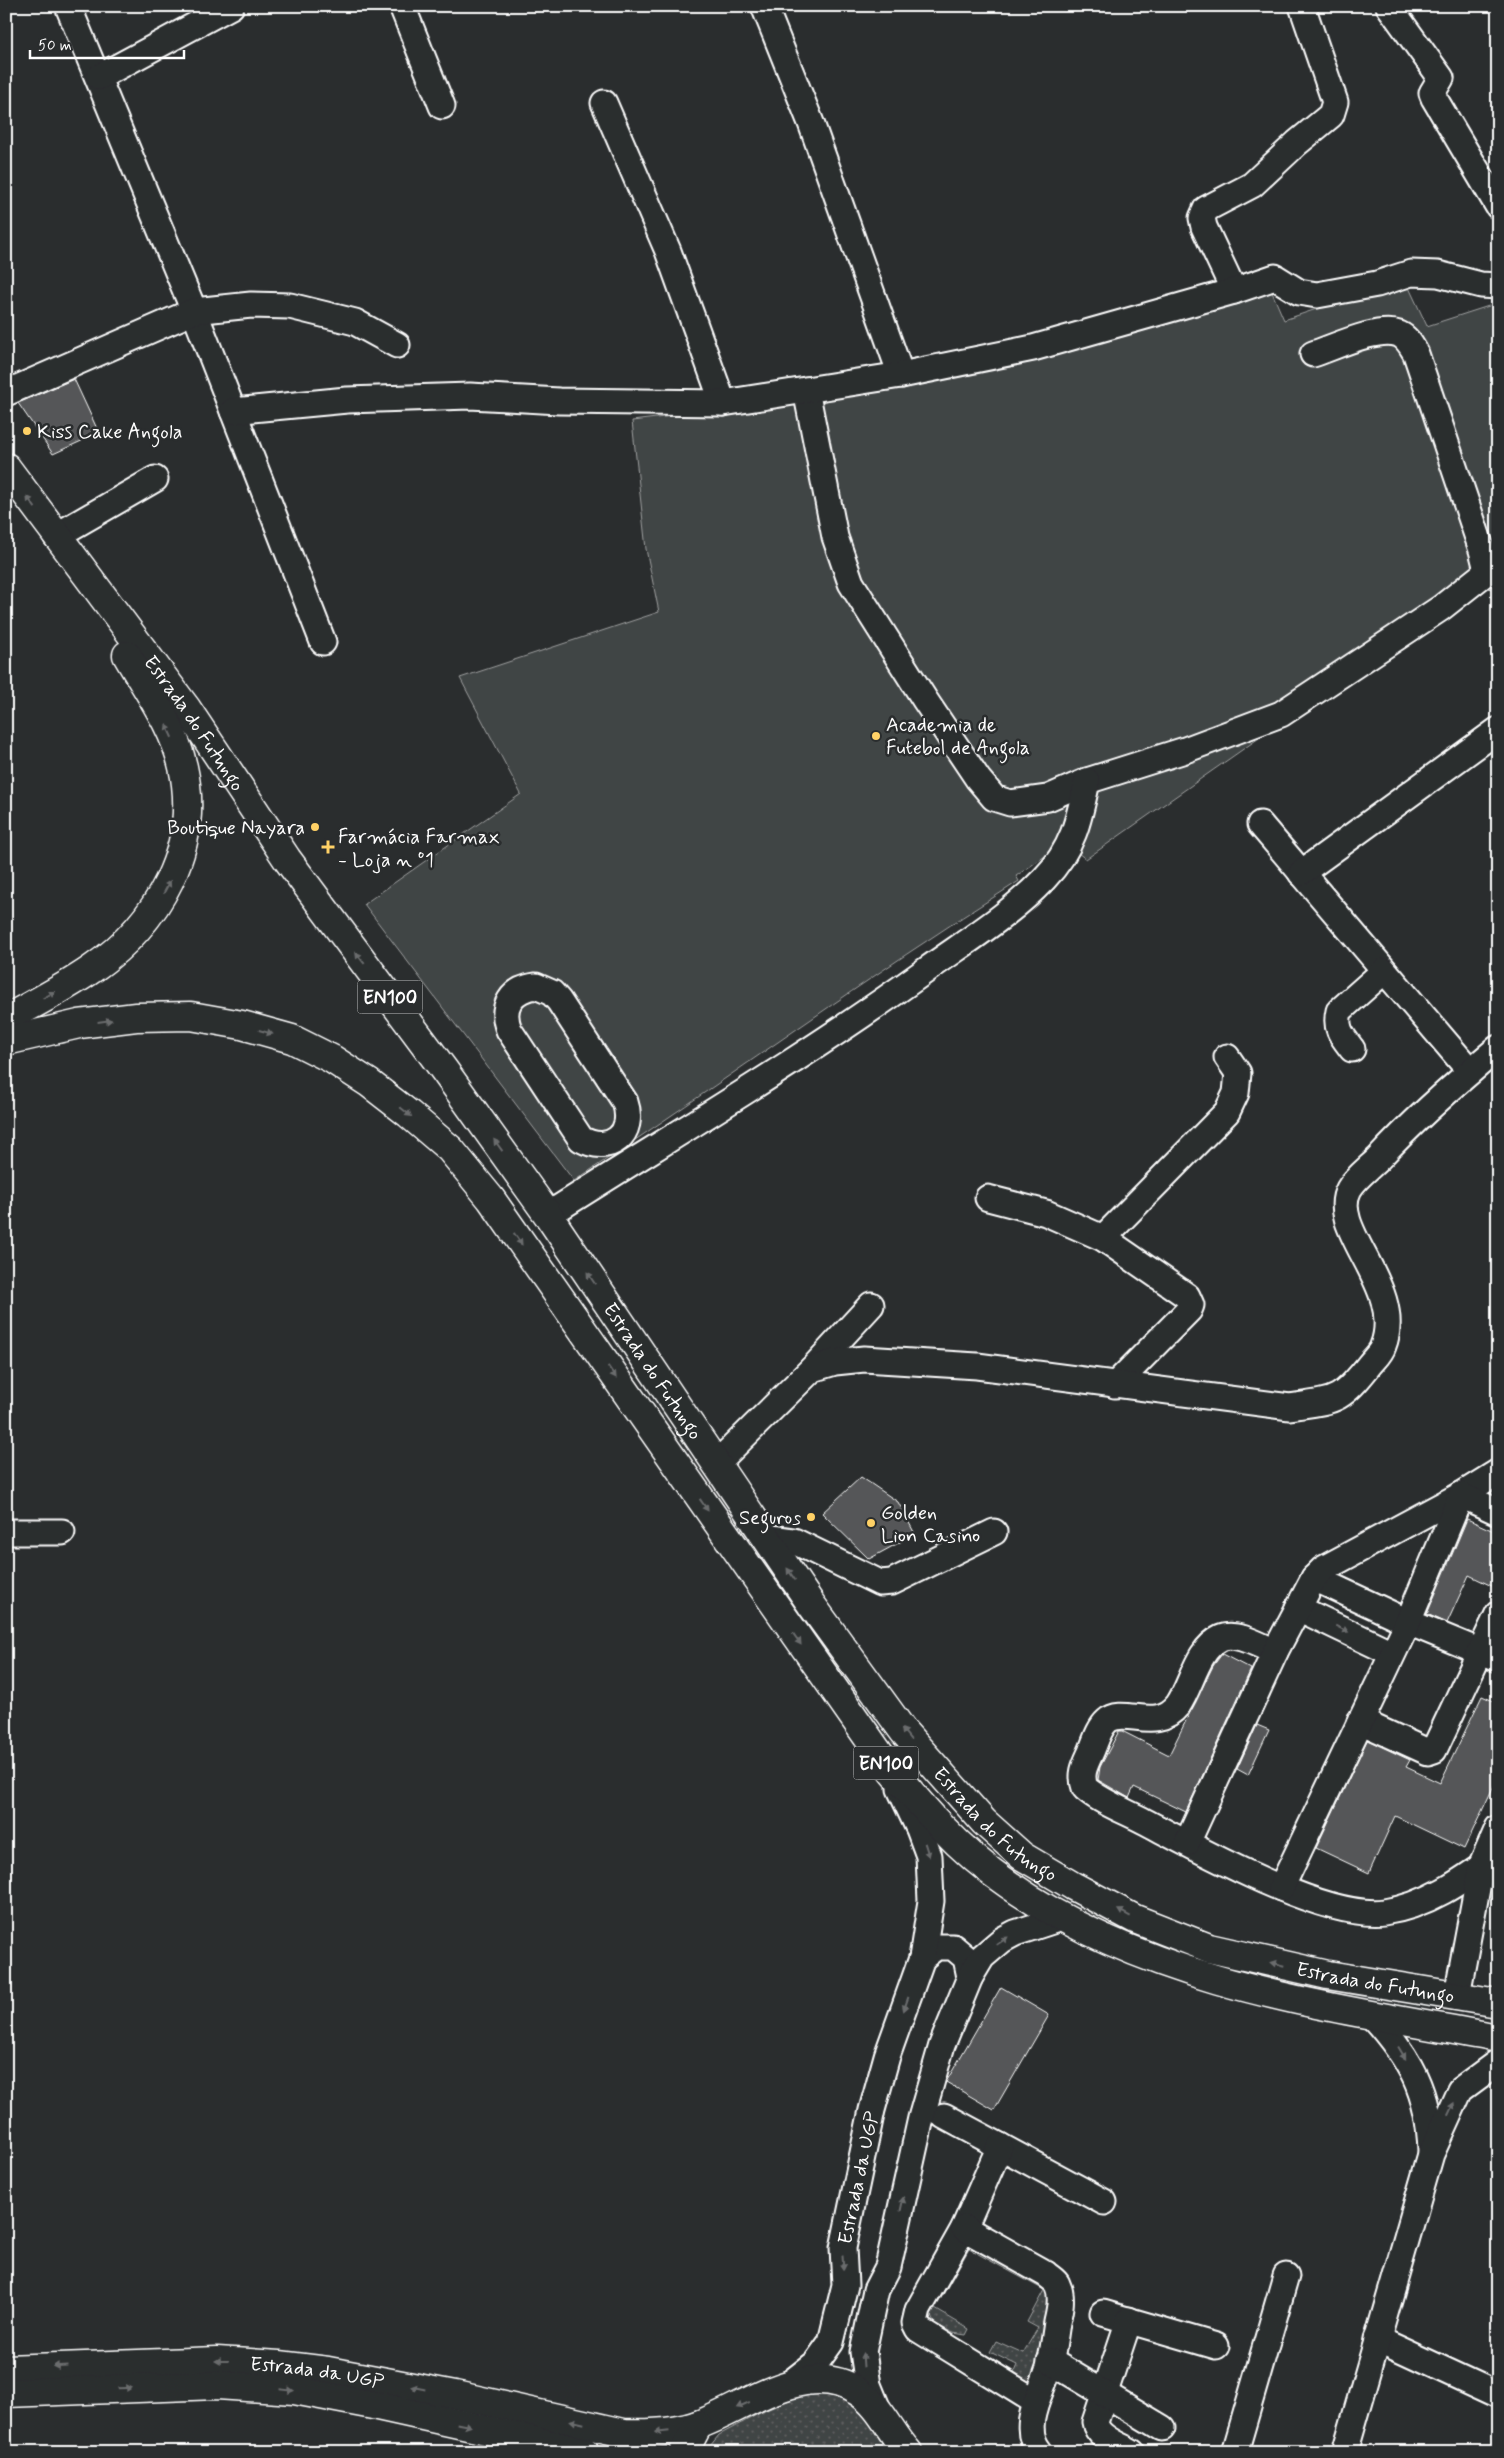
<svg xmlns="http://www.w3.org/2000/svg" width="1504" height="2458" viewBox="0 0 1504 2458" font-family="Mynerve,sans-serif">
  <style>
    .grass { fill: url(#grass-dots); stroke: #a0a2a2 }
    .park { fill: #414445; stroke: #a0a2a2 }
    .building { fill: #555758; stroke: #fff }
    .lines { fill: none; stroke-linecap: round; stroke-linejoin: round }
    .minor-casing { stroke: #fff; stroke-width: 29 }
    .major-casing { stroke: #fff; stroke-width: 31 }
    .minor { stroke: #2a2d2e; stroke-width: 25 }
    .major { stroke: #2a2d2e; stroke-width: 28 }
    .oneway { fill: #6a6c6d }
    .poi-dot { fill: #ffd166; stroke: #2a2d2e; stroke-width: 2 }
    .labels { text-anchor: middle; stroke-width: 5; stroke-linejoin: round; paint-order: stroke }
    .shield { fill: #2a2d2e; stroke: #bfc0c0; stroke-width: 1 }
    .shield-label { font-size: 19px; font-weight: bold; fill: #fff }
    .poi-label { font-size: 20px; fill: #fff; stroke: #2a2d2e; text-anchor: start }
    .street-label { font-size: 20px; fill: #fff; stroke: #2a2d2e }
  </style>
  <defs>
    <pattern id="grass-dots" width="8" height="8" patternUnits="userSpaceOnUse" patternTransform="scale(1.25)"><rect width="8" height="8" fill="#414445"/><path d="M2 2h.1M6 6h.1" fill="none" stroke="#5e6061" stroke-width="1.8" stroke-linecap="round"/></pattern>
  </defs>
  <rect width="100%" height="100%" fill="#2a2d2e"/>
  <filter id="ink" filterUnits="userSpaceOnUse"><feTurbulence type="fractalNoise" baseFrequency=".02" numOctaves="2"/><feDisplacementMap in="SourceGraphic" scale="10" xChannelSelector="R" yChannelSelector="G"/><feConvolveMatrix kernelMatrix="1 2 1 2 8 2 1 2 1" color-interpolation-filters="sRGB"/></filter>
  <g filter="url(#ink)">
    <path class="grass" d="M970,2242L1038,2278L1053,2295L1033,2383L1028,2385L1011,2379L1017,2365L990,2352L996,2341L1023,2353L1038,2328L1027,2322L1044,2290L969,2249L935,2309L969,2329L966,2335L953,2333L934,2323L927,2307Z
      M826,2392L846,2396L879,2426L883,2452H705L719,2435L762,2412L806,2393Z"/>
    <path class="park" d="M1405,279L1427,326L1498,303V571L1086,859L1064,843L1016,876L1019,881C868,976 724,1082 574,1181L364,904L521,794L460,678L659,612L646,549L632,421L778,403L1268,283L1284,320Z"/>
    <path class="building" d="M74,379L99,433L53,454L18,403Z
      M861,1477L898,1502L915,1534L869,1559L822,1513Z
      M1467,1519L1498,1533V1589L1469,1575L1447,1623L1427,1614Z
      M1222,1654L1251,1669L1186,1812L1134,1787L1129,1798L1098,1780L1100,1767L1119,1731H1122L1169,1755L1213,1666Z
      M1482,1696L1498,1703V1777L1464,1849L1395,1816L1369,1873L1316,1848L1367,1740L1410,1760L1406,1767L1440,1783Z
      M1257,1725L1269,1730L1248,1775L1237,1769Z
      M1001,1987L1049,2015L994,2110L946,2082Z"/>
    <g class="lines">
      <g class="minor-casing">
        <g id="minor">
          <path d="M68,6L194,311L323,642"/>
          <path d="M402,6L442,106"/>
          <path d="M764,6L811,123L901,375"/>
          <path d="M1389,6L1441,78L1432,93L1434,98L1498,206"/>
          <path d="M99,77L231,6"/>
          <path d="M604,103L668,251L723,403"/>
          <path d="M1234,291L1204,227L1202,218L1206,209L1252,185L1297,143L1331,115L1335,102L1302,6"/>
          <path d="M806,390L835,537L851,583L925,700L978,779L994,798L1010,803L1048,798L1087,781L1185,750L1281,714L1441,608L1484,574L1486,566L1482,550L1416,354C1412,347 1408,338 1399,334C1377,326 1335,347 1313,354"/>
          <path d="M6,393L194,311L251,305L290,306L355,322L397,345"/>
          <path d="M233,411L347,400L470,396L559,401L723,403L901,375L1033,348L1234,291L1275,277L1299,292L1317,295L1377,284L1411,273L1438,274L1481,285L1498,286"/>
          <path d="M56,536L155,479"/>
          <path d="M1260,824L1470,1071"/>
          <path d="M1301,873L1498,730"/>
          <path d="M536,986L552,993L559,1001L625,1102C636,1134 610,1155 581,1139L509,1030C500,1007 511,989 536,986Z"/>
          <path d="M1352,1049C1341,1035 1335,1028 1339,1011L1384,971"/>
          <path d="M988,1198L1046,1213L1103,1238L1187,1296L1191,1305L1189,1310L1115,1385"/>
          <path d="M548,1215C674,1135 803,1059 925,971C965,942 1010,915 1044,879C1073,849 1079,820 1087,781"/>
          <path d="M1103,1238L1227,1112L1236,1093L1238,1073L1227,1057"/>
          <path d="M812,1369L871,1305"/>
          <path d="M717,1463L812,1369L835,1362L864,1359L977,1366L1290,1407C1337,1400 1340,1402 1370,1364C1374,1359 1381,1353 1383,1346C1406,1287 1327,1229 1349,1189C1355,1178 1369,1168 1378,1159C1415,1119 1456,1083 1498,1048"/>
          <path d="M6,1532H62"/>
          <path d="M766,1537L794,1541L880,1583L892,1582L994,1532"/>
          <path d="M1314,1578L1408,1622L1498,1659"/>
          <path d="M1298,1608L1392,1653"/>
          <path d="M1275,1652C1261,1646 1236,1631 1221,1638C1197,1649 1192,1685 1178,1705C1156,1733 1124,1706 1107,1721C1099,1728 1095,1743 1091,1752C1085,1765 1080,1774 1085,1788C1101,1802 1125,1811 1144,1821C1198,1849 1325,1920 1384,1912C1427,1906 1463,1880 1498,1855"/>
          <path d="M1360,1721L1428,1752L1434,1750L1498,1614"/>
          <path d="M1187,1843L1275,1652L1314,1578L1323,1569L1461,1495L1498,1472"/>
          <path d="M1281,1888L1408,1622L1461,1495L1498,1512"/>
          <path d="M922,1958L936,1947H953L966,1958L970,1977"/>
          <path d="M1457,1995L1481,1867L1498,1828"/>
          <path d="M1371,2015C1410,2058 1429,2092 1431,2151"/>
          <path d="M944,2116L1104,2202"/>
          <path d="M1000,2146L964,2228L918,2310L915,2323L918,2329L1036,2402"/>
          <path d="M964,2228L1046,2274C1049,2277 1055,2280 1057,2284C1063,2296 1060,2310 1057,2322C1055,2336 1053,2351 1050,2364C1043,2391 1018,2427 1040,2452"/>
          <path d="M1103,2313L1216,2346"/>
          <path d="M1129,2320L1095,2422C1097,2438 1120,2445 1132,2452"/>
          <path d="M1377,2339L1498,2395"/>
          <path d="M1050,2361L1162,2428"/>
          <path id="s1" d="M788,2385L816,2363L831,2342L845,2285L843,2248L872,2110L887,2056L922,1958L931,1901L929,1856L919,1829L900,1789"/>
          <path d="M877,2407L868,2385L863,2352L876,2290L888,2267L921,2118L942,2045L970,1977L982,1957L1002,1940L1015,1933L1061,1918"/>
          <path d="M1235,2452L1286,2276"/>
          <path d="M1345,2452L1431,2154L1460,2090L1498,2062"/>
        </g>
      </g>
      <g class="major-casing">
        <g id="major">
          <path id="s2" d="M6,467L187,709L287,859L444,1070L548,1215L811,1604L904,1732L984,1822L1022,1856L1073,1886L1135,1919L1209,1948L1328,1975L1498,2003"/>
          <path d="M6,1019C35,1003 65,988 92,969C158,923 201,848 183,767C174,726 147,690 127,655"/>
          <path d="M6,1041L79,1024L136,1017L191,1016L242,1025L292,1039L332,1059L369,1083L409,1114L450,1149L491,1199L883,1759C920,1805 958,1850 1008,1884C1151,1984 1330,2007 1498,2038"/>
          <path id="s3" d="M6,2369L217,2361L279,2365L328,2371L455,2395L624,2433C649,2434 676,2433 700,2424C746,2407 807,2358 857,2391C881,2406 889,2431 908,2452"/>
          <path d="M6,2393L217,2385L294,2390L373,2405L585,2452"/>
          <path d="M684,2452L698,2425"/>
        </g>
      </g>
      <use href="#minor" class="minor"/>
      <use href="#major" class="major"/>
    </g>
    <defs><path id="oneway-solid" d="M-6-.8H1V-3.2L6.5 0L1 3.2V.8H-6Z" transform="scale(1.25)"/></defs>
    <g class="oneway">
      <use href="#oneway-solid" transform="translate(31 502) rotate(-126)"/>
      <use href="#oneway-solid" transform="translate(169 731) rotate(-115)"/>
      <use href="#oneway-solid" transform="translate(167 887) rotate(-62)"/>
      <use href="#oneway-solid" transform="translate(360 958) rotate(-128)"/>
      <use href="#oneway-solid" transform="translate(49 995) rotate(-29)"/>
      <use href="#oneway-solid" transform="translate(105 1021) rotate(-7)"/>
      <use href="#oneway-solid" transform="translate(266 1032) rotate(16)"/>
      <use href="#oneway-solid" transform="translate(406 1112) rotate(39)"/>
      <use href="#oneway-solid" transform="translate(498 1145) rotate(-126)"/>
      <use href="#oneway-solid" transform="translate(518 1239) rotate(55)"/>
      <use href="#oneway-solid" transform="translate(591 1278) rotate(-124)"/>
      <use href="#oneway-solid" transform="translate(612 1372) rotate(55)"/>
      <use href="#oneway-solid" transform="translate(704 1505) rotate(55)"/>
      <use href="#oneway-solid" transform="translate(791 1574) rotate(-124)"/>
      <use href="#oneway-solid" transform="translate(1342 1629) rotate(26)"/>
      <use href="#oneway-solid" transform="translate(797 1639) rotate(55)"/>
      <use href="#oneway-solid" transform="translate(906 1734) rotate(-129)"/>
      <use href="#oneway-solid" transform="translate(927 1850) rotate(72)"/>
      <use href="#oneway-solid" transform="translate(1124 1913) rotate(-152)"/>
      <use href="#oneway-solid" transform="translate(1002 1941) rotate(-34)"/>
      <use href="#oneway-solid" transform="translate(1278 1964) rotate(-167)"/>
      <use href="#oneway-solid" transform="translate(906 2004) rotate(109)"/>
      <use href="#oneway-solid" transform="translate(1402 2053) rotate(59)"/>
      <use href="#oneway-solid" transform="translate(1451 2109) rotate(-65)"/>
      <use href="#oneway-solid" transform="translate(902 2204) rotate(-78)"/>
      <use href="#oneway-solid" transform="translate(843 2263) rotate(86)"/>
      <use href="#oneway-solid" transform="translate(863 2360) rotate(-94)"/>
      <use href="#oneway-solid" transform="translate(222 2361) rotate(180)"/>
      <use href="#oneway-solid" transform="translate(60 2366) rotate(177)"/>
      <use href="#oneway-solid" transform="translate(125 2388) rotate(-2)"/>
      <use href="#oneway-solid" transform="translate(418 2388) rotate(-169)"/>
      <use href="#oneway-solid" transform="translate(287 2390) rotate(6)"/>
      <use href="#oneway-solid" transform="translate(743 2405) rotate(156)"/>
      <use href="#oneway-solid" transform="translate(577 2422) rotate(-167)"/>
      <use href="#oneway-solid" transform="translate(464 2425) rotate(12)"/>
      <use href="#oneway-solid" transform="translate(662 2432) rotate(174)"/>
    </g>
  </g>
  <g class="poi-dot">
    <circle cx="27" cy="431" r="5"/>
    <circle cx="876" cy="736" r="5"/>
    <circle cx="315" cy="827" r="5"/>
    <path d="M325.5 839.5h5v5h5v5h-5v5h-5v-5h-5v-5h5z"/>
    <circle cx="811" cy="1517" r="5"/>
    <circle cx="871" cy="1523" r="5"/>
  </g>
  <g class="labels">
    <g class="shield">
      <rect x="357.5" y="980.5" width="65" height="33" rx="4"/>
      <rect x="853.5" y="1746.5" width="65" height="33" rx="4"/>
    </g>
    <g class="shield-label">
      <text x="390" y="1004">EN100</text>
      <text x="886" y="1770">EN100</text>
    </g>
    <g class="poi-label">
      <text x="37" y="438">Kiss Cake Angola</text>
      <text x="886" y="731">Academia de<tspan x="886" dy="23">Futebol de Angola</tspan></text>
      <text x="305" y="834" text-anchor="end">Boutique Nayara</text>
      <text x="338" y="843">Farmácia Farmax<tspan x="338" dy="23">- Loja n º1</tspan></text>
      <text x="881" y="1519">Golden<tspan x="881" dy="23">Lion Casino</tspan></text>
      <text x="801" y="1524" text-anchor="end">Seguros</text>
    </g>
    <g class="street-label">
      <text dy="7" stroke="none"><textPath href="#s2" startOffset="318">Estrada do Futungo</textPath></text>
      <text dy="7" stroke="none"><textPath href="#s2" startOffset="1112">Estrada do Futungo</textPath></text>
      <text dy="7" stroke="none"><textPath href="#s2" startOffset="1682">Estrada do Futungo</textPath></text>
      <text dy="7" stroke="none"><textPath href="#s2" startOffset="2102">Estrada do Futungo</textPath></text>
      <text dy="7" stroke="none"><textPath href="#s1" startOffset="229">Estrada da UGP</textPath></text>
      <text dy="7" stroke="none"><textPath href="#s3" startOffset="312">Estrada da UGP</textPath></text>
    </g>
  </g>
  <rect width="1504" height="2458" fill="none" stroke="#2a2d2e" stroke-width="25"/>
  <rect x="12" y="12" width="1479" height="2433" fill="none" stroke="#fff" stroke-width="2" filter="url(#ink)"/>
  <path d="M30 50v8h154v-8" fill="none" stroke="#ffffff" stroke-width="2.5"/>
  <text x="38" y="50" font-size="15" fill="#ffffff" stroke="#2a2d2e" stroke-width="4" paint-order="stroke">50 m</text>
</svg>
